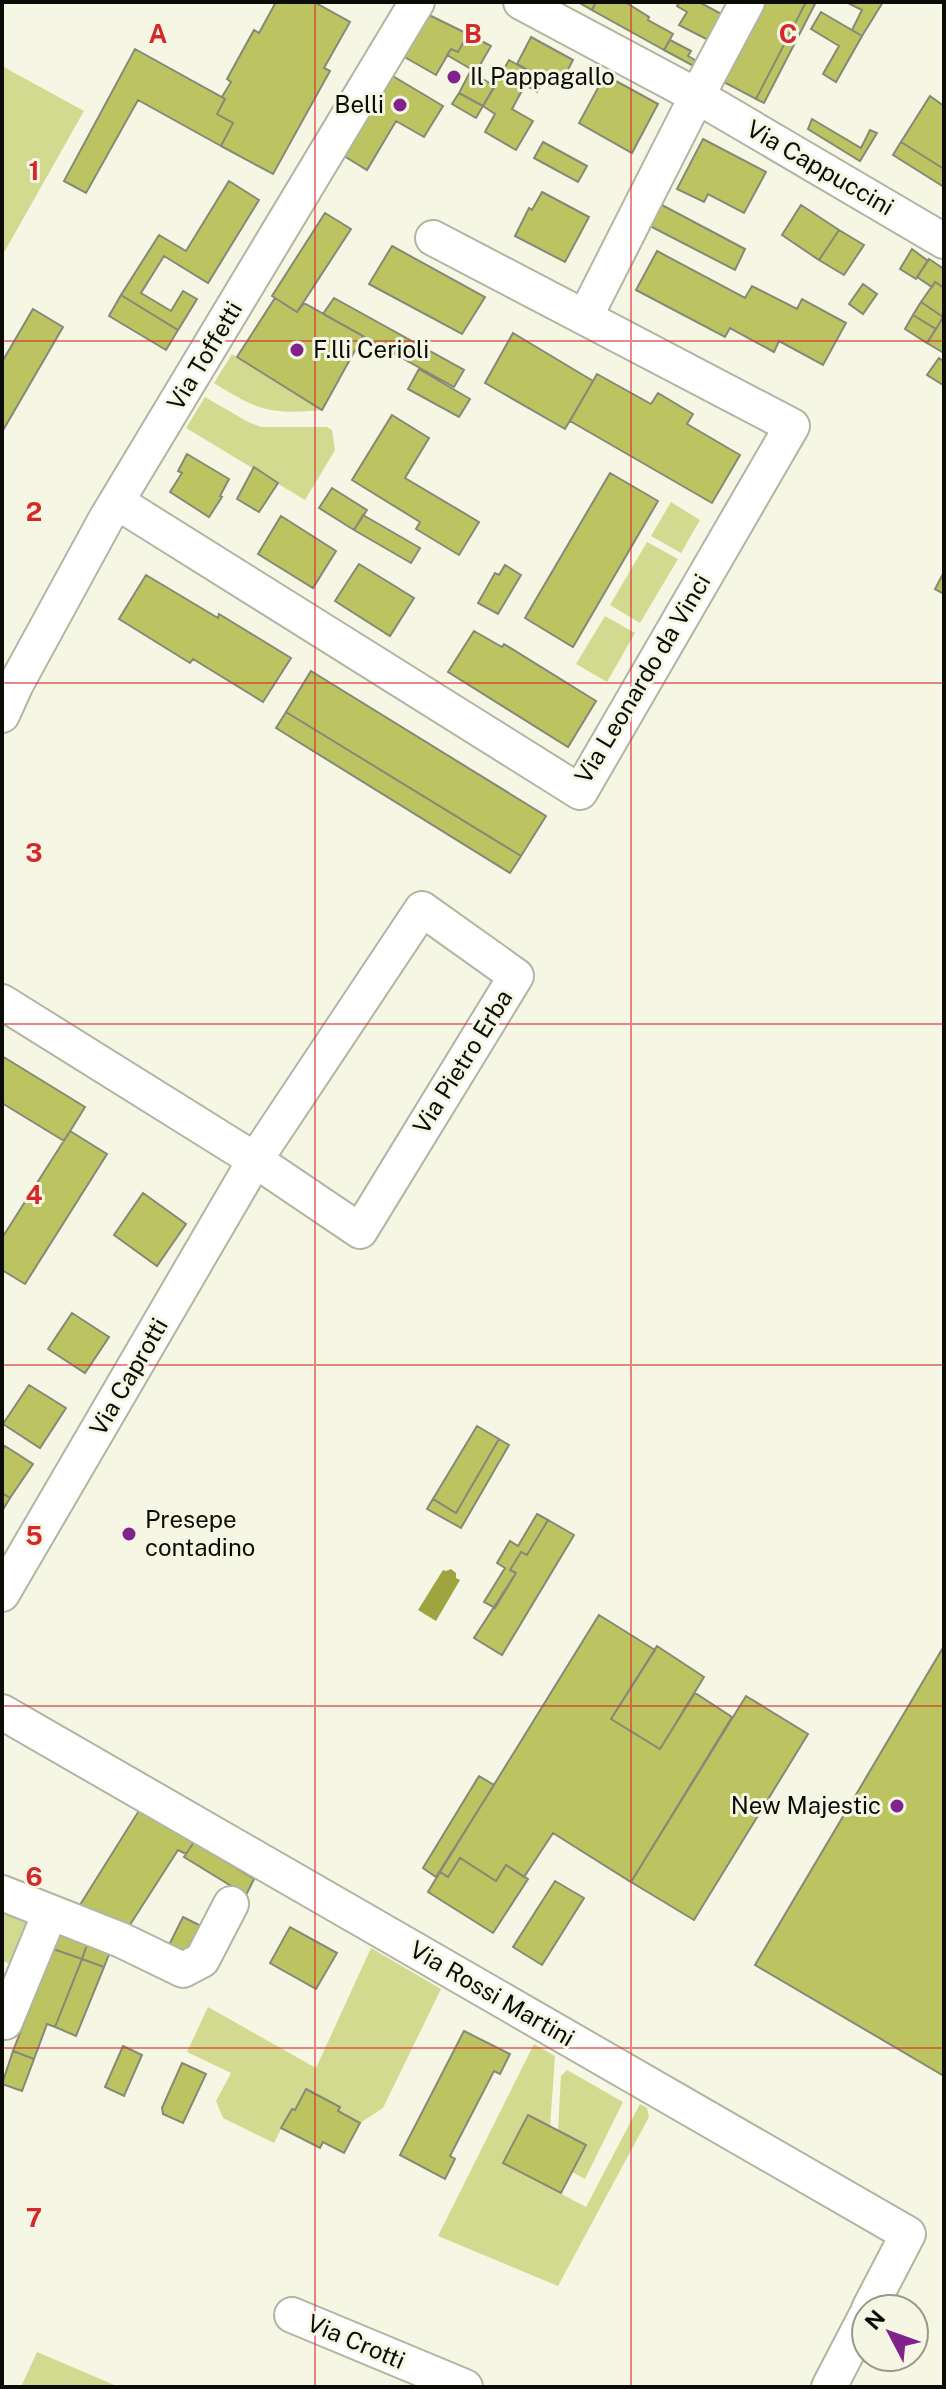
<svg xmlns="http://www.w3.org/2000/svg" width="946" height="2389" viewBox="0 0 946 2389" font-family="'Public Sans',sans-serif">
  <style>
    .green { fill: #d2da8f }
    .water { fill: #9da440 }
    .building { fill: #bcc461; stroke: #878977; stroke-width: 2 }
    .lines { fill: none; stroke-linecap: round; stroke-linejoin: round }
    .minor-casing { stroke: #b2b5a2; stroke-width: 38 }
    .minor { stroke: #fff; stroke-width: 34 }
    .grid { fill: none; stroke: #d62828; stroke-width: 2; stroke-opacity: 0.55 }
    .poi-dot { fill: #82228d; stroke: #f5f7e4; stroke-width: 3 }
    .labels { text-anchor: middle; stroke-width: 6; stroke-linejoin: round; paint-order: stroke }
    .poi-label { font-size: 24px; fill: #0c0c06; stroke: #f5f7e4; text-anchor: start }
    .street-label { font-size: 24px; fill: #0c0c06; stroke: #f5f7e4 }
    .grid-label { font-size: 26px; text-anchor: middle; font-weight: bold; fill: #d62828; stroke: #f5f7e4; stroke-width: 6; stroke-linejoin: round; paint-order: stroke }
  </style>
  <rect width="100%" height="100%" fill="#f5f7e4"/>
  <path class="green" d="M2,66L84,111L2,256Z
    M232,354L322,410C270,415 257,410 214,383Z
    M205,397L248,422L261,427H327L332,430L335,450L305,500L186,428Z
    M671,502L700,520L681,553L651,536Z
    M647,542L678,559L640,623L610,605Z
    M605,616L635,633L607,682L576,664Z
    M2,1904L32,1918L16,1966L2,1961Z
    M371,1948L441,1989L383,2108L360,2123L338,2111L340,2106L306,2089L295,2110L291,2109L274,2143L223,2118L216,2101L231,2073L187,2052L208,2007L316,2068Z
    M534,2044L555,2056L550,2127L528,2115L504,2163L586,2207L640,2104L647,2108L649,2117L558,2286L438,2236Z
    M567,2070L623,2102L585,2179L572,2172L586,2145L558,2131L561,2076Z
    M37,2352L119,2387H21Z"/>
  <path class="water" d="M451,1569L456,1573V1578L460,1580L436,1621L418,1610L443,1570L446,1571Z"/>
  <path class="building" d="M276,2H314L350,22L324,68L330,71L273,174L221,146L233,123L217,114L225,99L222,97L231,82L227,79L254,30L259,33Z
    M578,2H596L592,10Z
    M596,2H625L649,17L648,20L673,34L664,50L592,10Z
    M679,2H699L727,17L712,42L679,25L687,12L677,6Z
    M760,2H806L756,99L720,80Z
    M806,2H816L764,103L756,99Z
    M846,2H883L862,36L852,30L862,10Z
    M821,12L862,36L836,82L823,74L839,46L811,29Z
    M425,13L468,34L458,52L451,49L436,75L401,55Z
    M468,34L491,46L476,72L447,55L451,49L458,52Z
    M531,37L573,60L559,87L517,64Z
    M670,40L691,51L688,56L702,64L699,69L664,50Z
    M135,49L225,99L217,114L233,123L221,146L138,100L86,193L64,181Z
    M509,60L544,80L537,92L525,85L512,109L533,121L516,150L485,132L495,114L483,106Z
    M470,72L495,86L483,106L459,93Z
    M391,75L443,106L424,137L396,121L367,170L344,156Z
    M605,75L658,104L632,153L579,123Z
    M459,93L483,106L476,118L452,104Z
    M930,96L944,106V169L901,142Z
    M812,119L861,148L870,130L877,133L860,161L808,129Z
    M703,139L766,172L744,213L708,194L704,202L677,189Z
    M543,142L587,166L578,182L534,158Z
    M901,142L944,169V187L893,155Z
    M229,181L259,200L208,283L164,256L141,293L171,311L183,291L197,299L178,330L121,295L159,235L186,251Z
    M542,192L589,217L565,262L515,236L529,208L532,210Z
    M660,204L745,249L735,270L650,226Z
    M801,205L839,230L819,260L782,235Z
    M325,213L351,229L297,312L272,296Z
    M839,230L864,245L844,275L819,260Z
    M392,246L485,297L462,334L369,284Z
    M912,249L928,261L916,279L900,269Z
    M657,251L745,298L752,286L797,309L802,299L846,323L823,365L779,341L774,352L730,328L725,337L636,290Z
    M929,259L944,269V288L935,282L932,287L917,277Z
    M935,282L944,288L943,317L921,302Z
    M863,284L877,294L863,314L849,304Z
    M121,295L178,330L166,350L109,316Z
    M275,298L297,312L304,303L363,336L322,410L237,357Z
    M334,298L464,370L454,387L323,314Z
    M921,302L943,317L936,329L913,315Z
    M33,309L63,327L2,432V362Z
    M913,315L936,329L927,343L905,329Z
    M944,316V349L942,352L927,343Z
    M513,333L593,381L565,429L485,383Z
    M939,358L944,362L943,385L927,375Z
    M419,369L470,399L459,417L408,389Z
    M597,374L651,404L658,393L693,414L687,424L740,455L712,503L570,421Z
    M392,415L429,438L405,478L479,522L459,555L416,529L420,522L352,480Z
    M187,454L229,479L220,496L222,497L209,517L170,492L182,473L178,471Z
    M254,467L278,483L259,512L237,499Z
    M610,473L658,501L573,647L525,618Z
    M332,488L367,510L354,530L319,508Z
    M363,515L420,548L411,563L354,530Z
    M281,516L336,551L313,588L258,554Z
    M359,564L414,598L390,636L335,601Z
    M505,565L521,575L498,614L478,603L495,573L499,575Z
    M944,572V594L935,589Z
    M146,575L218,618L219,614L291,658L263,702L193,659L190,663L119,619Z
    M474,631L502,647L504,644L596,701L568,747L448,672Z
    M311,671L546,816L521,856L286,712Z
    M286,712L521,856L510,873L276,728Z
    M2,1056L85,1107L64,1141L2,1103Z
    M70,1131L107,1154L25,1284L2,1270V1238Z
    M143,1193L186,1224L157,1266L114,1235Z
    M72,1313L109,1337L85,1373L48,1349Z
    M29,1385L66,1408L40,1448L3,1424Z
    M477,1426L499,1439L456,1513L433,1499Z
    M499,1439L509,1445L461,1528L427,1509L433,1499L456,1513Z
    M5,1446L33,1464L10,1498L2,1493V1451Z
    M2,1493L10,1498L2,1511Z
    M537,1514L548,1520L527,1555L521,1552L510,1570L516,1573L495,1608L484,1602L505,1568L497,1563L510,1541L518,1546Z
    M548,1520L574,1535L502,1655L474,1638L516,1573L510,1570L521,1552L527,1555Z
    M599,1615L655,1650L611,1719L660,1749L695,1693L732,1717L631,1882L553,1833L524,1877L506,1865L496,1881L460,1858L448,1877L440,1872Z
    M657,1646L704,1677L660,1749L611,1719Z
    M944,1646V2076L755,1965Z
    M746,1696L808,1734L694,1920L631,1882Z
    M479,1776L494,1785L436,1877L423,1868Z
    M140,1809L194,1842L186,1854L178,1850L126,1931L78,1908Z
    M194,1842L254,1879L246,1895L184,1857Z
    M460,1858L496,1881L506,1865L528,1879L493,1933L428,1892L440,1872L448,1877Z
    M555,1881L584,1898L542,1965L513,1947Z
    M183,1917L203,1927L187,1956L167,1949Z
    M290,1927L337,1953L316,1989L270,1963Z
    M60,1929L89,1939L82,1959L53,1949Z
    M89,1939L112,1947L104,1967L82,1959Z
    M53,1949L82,1959L55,2027L47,2024L34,2059L13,2051Z
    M82,1959L104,1967L76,2036L55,2027Z
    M464,2031L510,2054L500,2074L494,2071L450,2156L455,2159L445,2179L400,2155Z
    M123,2046L142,2055L124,2096L105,2087Z
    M13,2051L34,2059L22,2091L2,2084Z
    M182,2063L206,2074L183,2123L163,2114L162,2108Z
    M306,2089L340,2107L338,2111L360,2123L344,2153L323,2142L320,2148L281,2128L292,2109L295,2110Z
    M528,2115L586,2145L561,2193L503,2163Z"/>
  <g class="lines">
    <g class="minor-casing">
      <path id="minor" d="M521,2L697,96L944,241
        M585,317L697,96L747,2
        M117,502L580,792L792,426L433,238
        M2,715L16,684L106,519L417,2
        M2,1002L255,1160L360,1231L516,976L422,909L255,1160L2,1594
        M2,1712L908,2234L869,2309
        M2,1893L121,1940L183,1970L202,1960L231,1904
        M5,2022L50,1913
        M292,2315L465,2387
        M829,2387L866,2316"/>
    </g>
    <use href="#minor" class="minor"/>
  </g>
  <path class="grid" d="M315,2V2387M631,2V2387M2,341H944M2,683H944M2,1024H944M2,1365H944M2,1706H944M2,2048H944"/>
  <g class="poi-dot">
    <circle cx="454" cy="77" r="8"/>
    <circle cx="400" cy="105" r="8"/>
    <circle cx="297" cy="350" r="8"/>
    <circle cx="129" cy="1534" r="8"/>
    <circle cx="897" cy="1806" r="8"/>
  </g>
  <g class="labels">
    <g class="poi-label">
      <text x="470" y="85">Il Pappagallo</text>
      <text x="384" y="113" text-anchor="end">Belli</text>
      <text x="313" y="358">F.lli Cerioli</text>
      <text x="145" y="1528">Presepe<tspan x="145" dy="28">contadino</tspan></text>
      <text x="881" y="1814" text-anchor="end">New Majestic</text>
    </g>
    <g class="street-label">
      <text transform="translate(820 168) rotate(30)" y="8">Via Cappuccini</text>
      <text transform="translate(205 356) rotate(-59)" y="8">Via Toffetti</text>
      <text transform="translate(643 679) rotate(-59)" y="8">Via Leonardo da Vinci</text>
      <text transform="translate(463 1062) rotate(-58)" y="8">Via Pietro Erba</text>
      <text transform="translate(129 1377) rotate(-60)" y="8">Via Caprotti</text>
      <text transform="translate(492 1994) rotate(30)" y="8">Via Rossi Martini</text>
      <text transform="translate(356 2342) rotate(23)" y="8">Via Crotti</text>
    </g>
  </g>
  <g class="grid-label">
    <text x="158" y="43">A</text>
    <text x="473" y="43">B</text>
    <text x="788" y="43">C</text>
    <text x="34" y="180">1</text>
    <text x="34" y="521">2</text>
    <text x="34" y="862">3</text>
    <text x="34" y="1204">4</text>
    <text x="34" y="1545">5</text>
    <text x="34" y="1886">6</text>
    <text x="34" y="2227">7</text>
  </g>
  <rect width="946" height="2389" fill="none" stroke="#0c0c06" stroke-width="8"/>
  <g transform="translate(890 2333) rotate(311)"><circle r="38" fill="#f5f7e4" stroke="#98998b" stroke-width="2"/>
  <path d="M0-6L14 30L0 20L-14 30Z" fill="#82228d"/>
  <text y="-12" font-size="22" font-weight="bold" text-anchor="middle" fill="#0c0c06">N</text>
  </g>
</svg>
